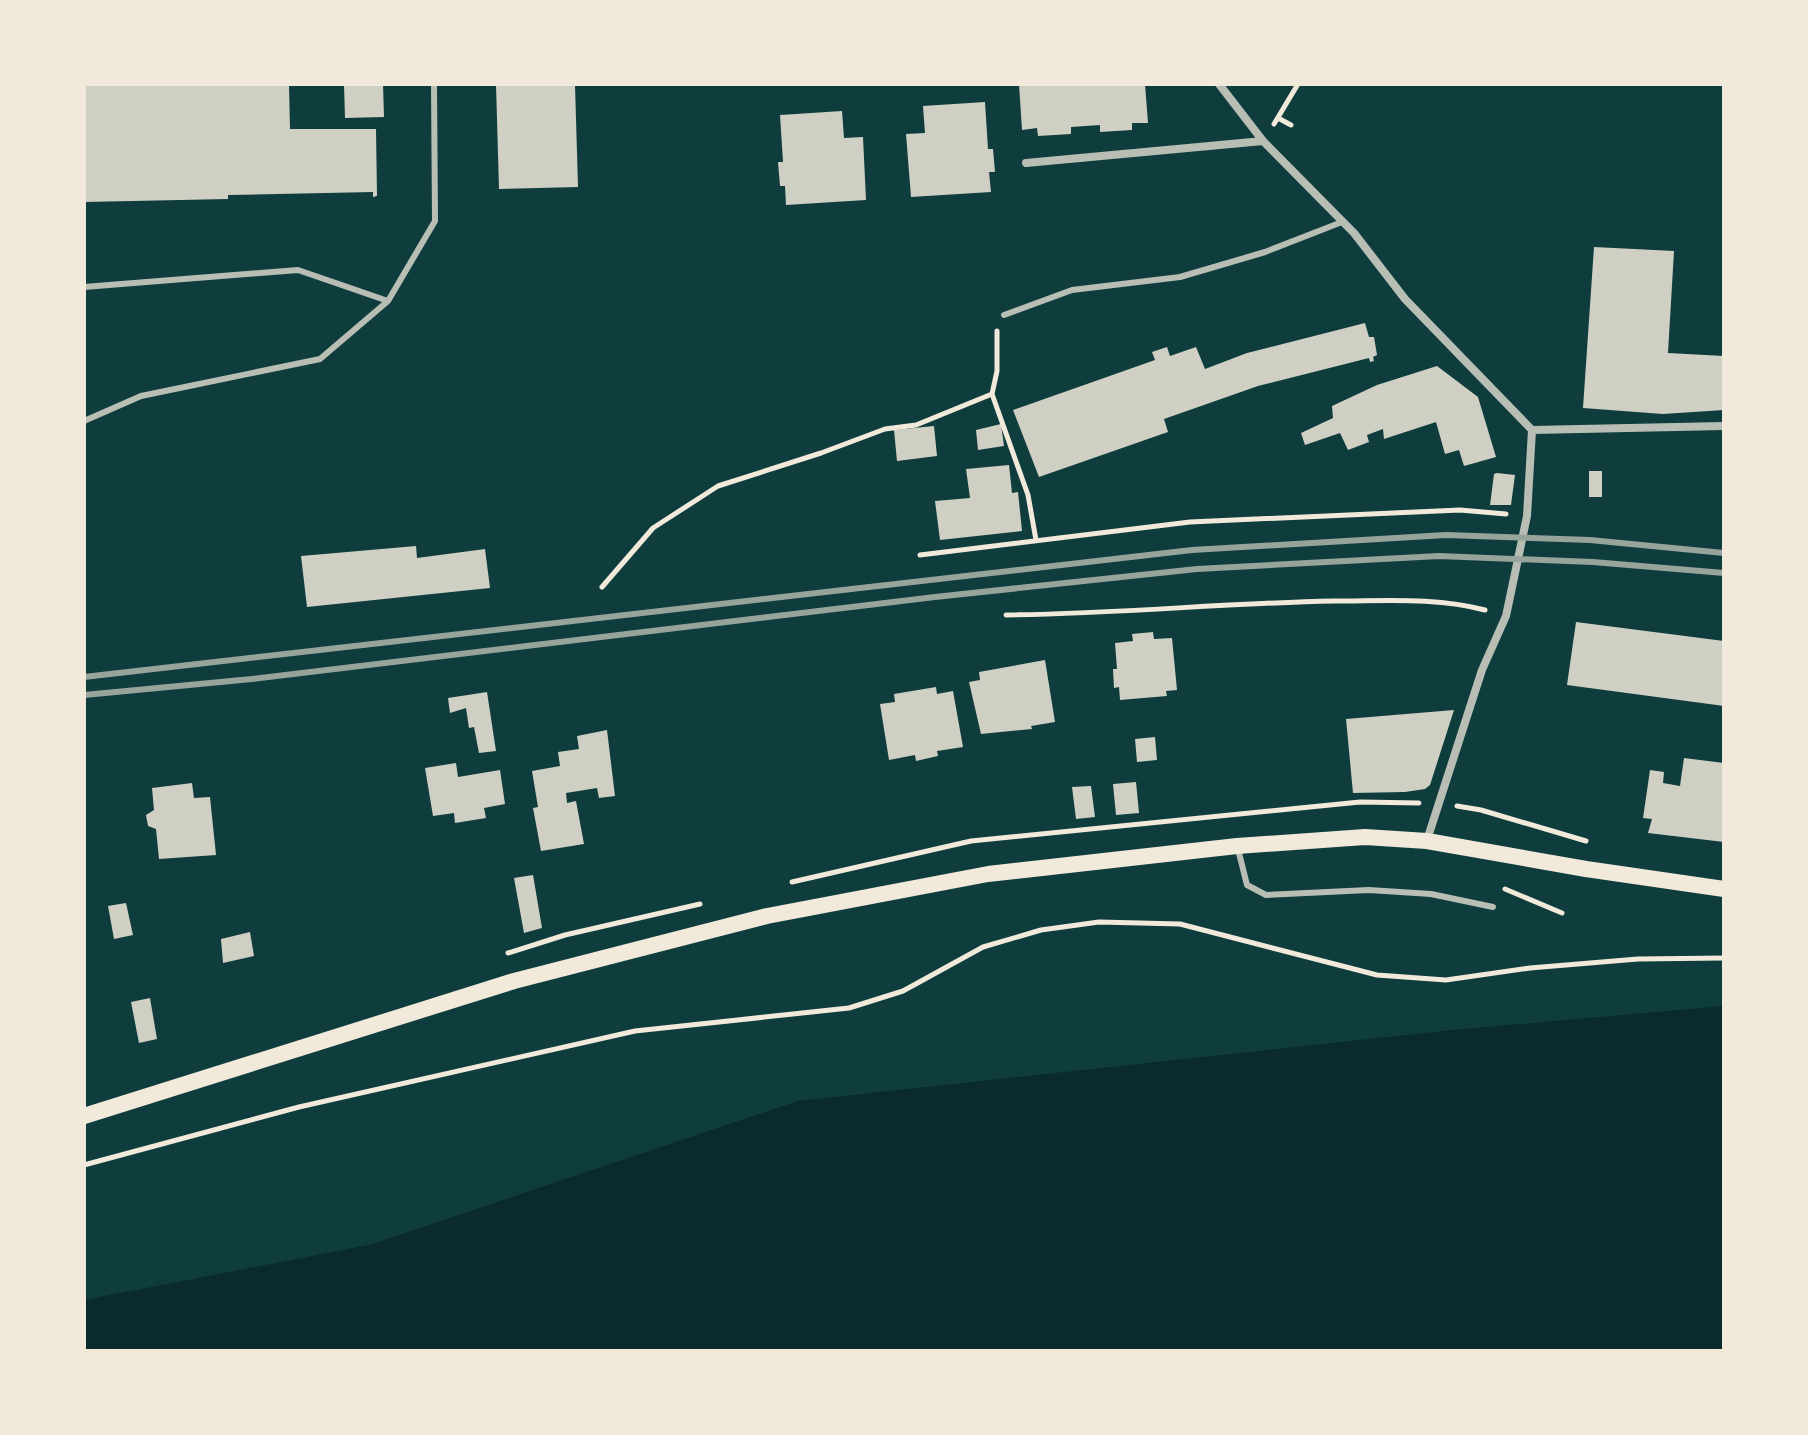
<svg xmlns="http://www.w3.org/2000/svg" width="1808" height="1435" viewBox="0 0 1808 1435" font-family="'IBM Plex Sans',sans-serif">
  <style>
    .water { fill: #0a2a2b }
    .building { fill: #cfcfc3 }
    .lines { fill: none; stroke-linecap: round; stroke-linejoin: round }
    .path { stroke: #f1e9da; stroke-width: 5 }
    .service { stroke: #b8beb3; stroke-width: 6 }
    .minor { stroke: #b8beb3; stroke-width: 8 }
    .secondary { stroke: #f1e9da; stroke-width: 16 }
    .rail { stroke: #97a49c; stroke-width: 6 }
  </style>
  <rect width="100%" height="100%" fill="#0f3d3e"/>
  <path class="water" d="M1724,1006V1351H84V1300L369,1245L798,1101L1452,1030Z"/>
  <path class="building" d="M84,84H289L290,129H376L377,196L373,197V192L228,195V199L84,202Z
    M344,84H383L384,117L345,118Z
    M496,84L575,85L578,187L499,189Z
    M1019,84H1145L1148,123H1132V130L1100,132V125L1071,127V134L1038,136L1037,128L1022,130Z
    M985,102L988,149H993L995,172H989L991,192L911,197L906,134L925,133L923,106Z
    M842,111L844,138L863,137L866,200L786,205L785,186H780L778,162H783L780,115Z
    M1594,247L1674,251L1668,353L1724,356V410L1663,414L1583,408Z
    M1365,323L1369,337H1374L1377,355L1373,357L1374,361L1370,362L1369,358L1258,386L1164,419L1168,432L1039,477L1013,410L1155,360L1152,352L1167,347L1170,356L1196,347L1205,369L1247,353Z
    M1437,366L1478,397L1496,457L1464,466L1459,450L1445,454L1436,422L1384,439L1383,429L1367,435L1369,442L1348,450L1340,433L1305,445L1301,433L1333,418L1332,406L1377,385Z
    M1001,424L1004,446L978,450L976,430Z
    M934,426L937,456L897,461L894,430Z
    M1009,465L1012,493L1018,492L1022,531L940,540L935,501L970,498L966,469Z
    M1589,471H1602V497H1589Z
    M1497,473L1515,475L1511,505H1490L1494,474Z
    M416,546L417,558L485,549L490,588L307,607L301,556Z
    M1576,622L1724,641V706L1567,685Z
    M1153,632L1154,639L1172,638L1177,690L1166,691L1167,696L1120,700L1119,687L1114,688L1113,669H1117L1115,643L1133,641L1132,634Z
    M1045,660L1055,722L1031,726L1032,729L981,734L969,682L980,680L979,672Z
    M936,687L937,694L953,691L963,747L937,751L938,756L916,761L915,755L889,760L880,704L895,702L894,694Z
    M487,692L496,751L479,753L474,727L469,728L466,708L450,713L448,698Z
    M1454,710L1430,785L1425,789L1405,792L1353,793L1346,719Z
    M607,730L615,796L599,798L597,788L566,793L567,803L576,801L584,844L541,851L533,808L538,807L532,771L560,766L558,752L579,749L577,736Z
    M1155,737L1157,760L1137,762L1135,739Z
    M1684,758L1724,763V842L1648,833L1652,819L1643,818L1650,770L1664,772L1663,783L1680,786Z
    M456,763L458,777L500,770L505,804L484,808L486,818L455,823L454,813L433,816L425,768Z
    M1136,782L1139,813L1116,815L1113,784Z
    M192,783L194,798L210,797L216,855L159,859L156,829L148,826L146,815L154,810L152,788Z
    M1091,786L1095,817L1076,819L1072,787Z
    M533,875L542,928L524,933L514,878Z
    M126,903L133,935L114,939L108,906Z
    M250,932L254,956L223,963L221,939Z
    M150,998L157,1039L139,1043L131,1002Z"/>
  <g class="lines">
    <path class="path" d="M1278,118L1291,125
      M1274,124L1298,84
      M992,394L997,371V331
      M920,555L1190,522L1460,510L1506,514
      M602,587L653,528L718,486L821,453L885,429L916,425L992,394L1028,495L1036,540
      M1006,615C1115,614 1225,603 1334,601C1385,601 1437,597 1485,610
      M1457,806L1481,810L1586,841
      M792,882L971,841L1360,802L1419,803
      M1505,889L1562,913
      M508,953L565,935L700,904
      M84,1165L299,1107L635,1031L849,1008L903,991L983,947L1041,930L1099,922L1180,924L1377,975L1446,980L1530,968L1638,959L1724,958"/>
    <path class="service" d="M84,287L298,270L388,301
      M1004,315L1072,290L1180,277L1265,252L1342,222
      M84,421L141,396L320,359L388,301L435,221L434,84
      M1238,849L1247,885L1266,895L1369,890L1431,894L1493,907"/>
    <path class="minor" d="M1219,84L1263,141L1354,233L1405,299L1532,430L1724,426
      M1026,163L1263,141
      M1427,840L1482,670L1506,616L1527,516L1532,430"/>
    <path class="secondary" d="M84,1116L514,981L767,916L988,874L1237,846L1365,837L1427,841L1586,869L1724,889"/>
    <path class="rail" d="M84,677L1192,550L1446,535L1590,540L1724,553
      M84,695L252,679L935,597L1197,569L1439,556L1593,562L1724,573"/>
  </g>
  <rect width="1808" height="1435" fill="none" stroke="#f1e9da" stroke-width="172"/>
</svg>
